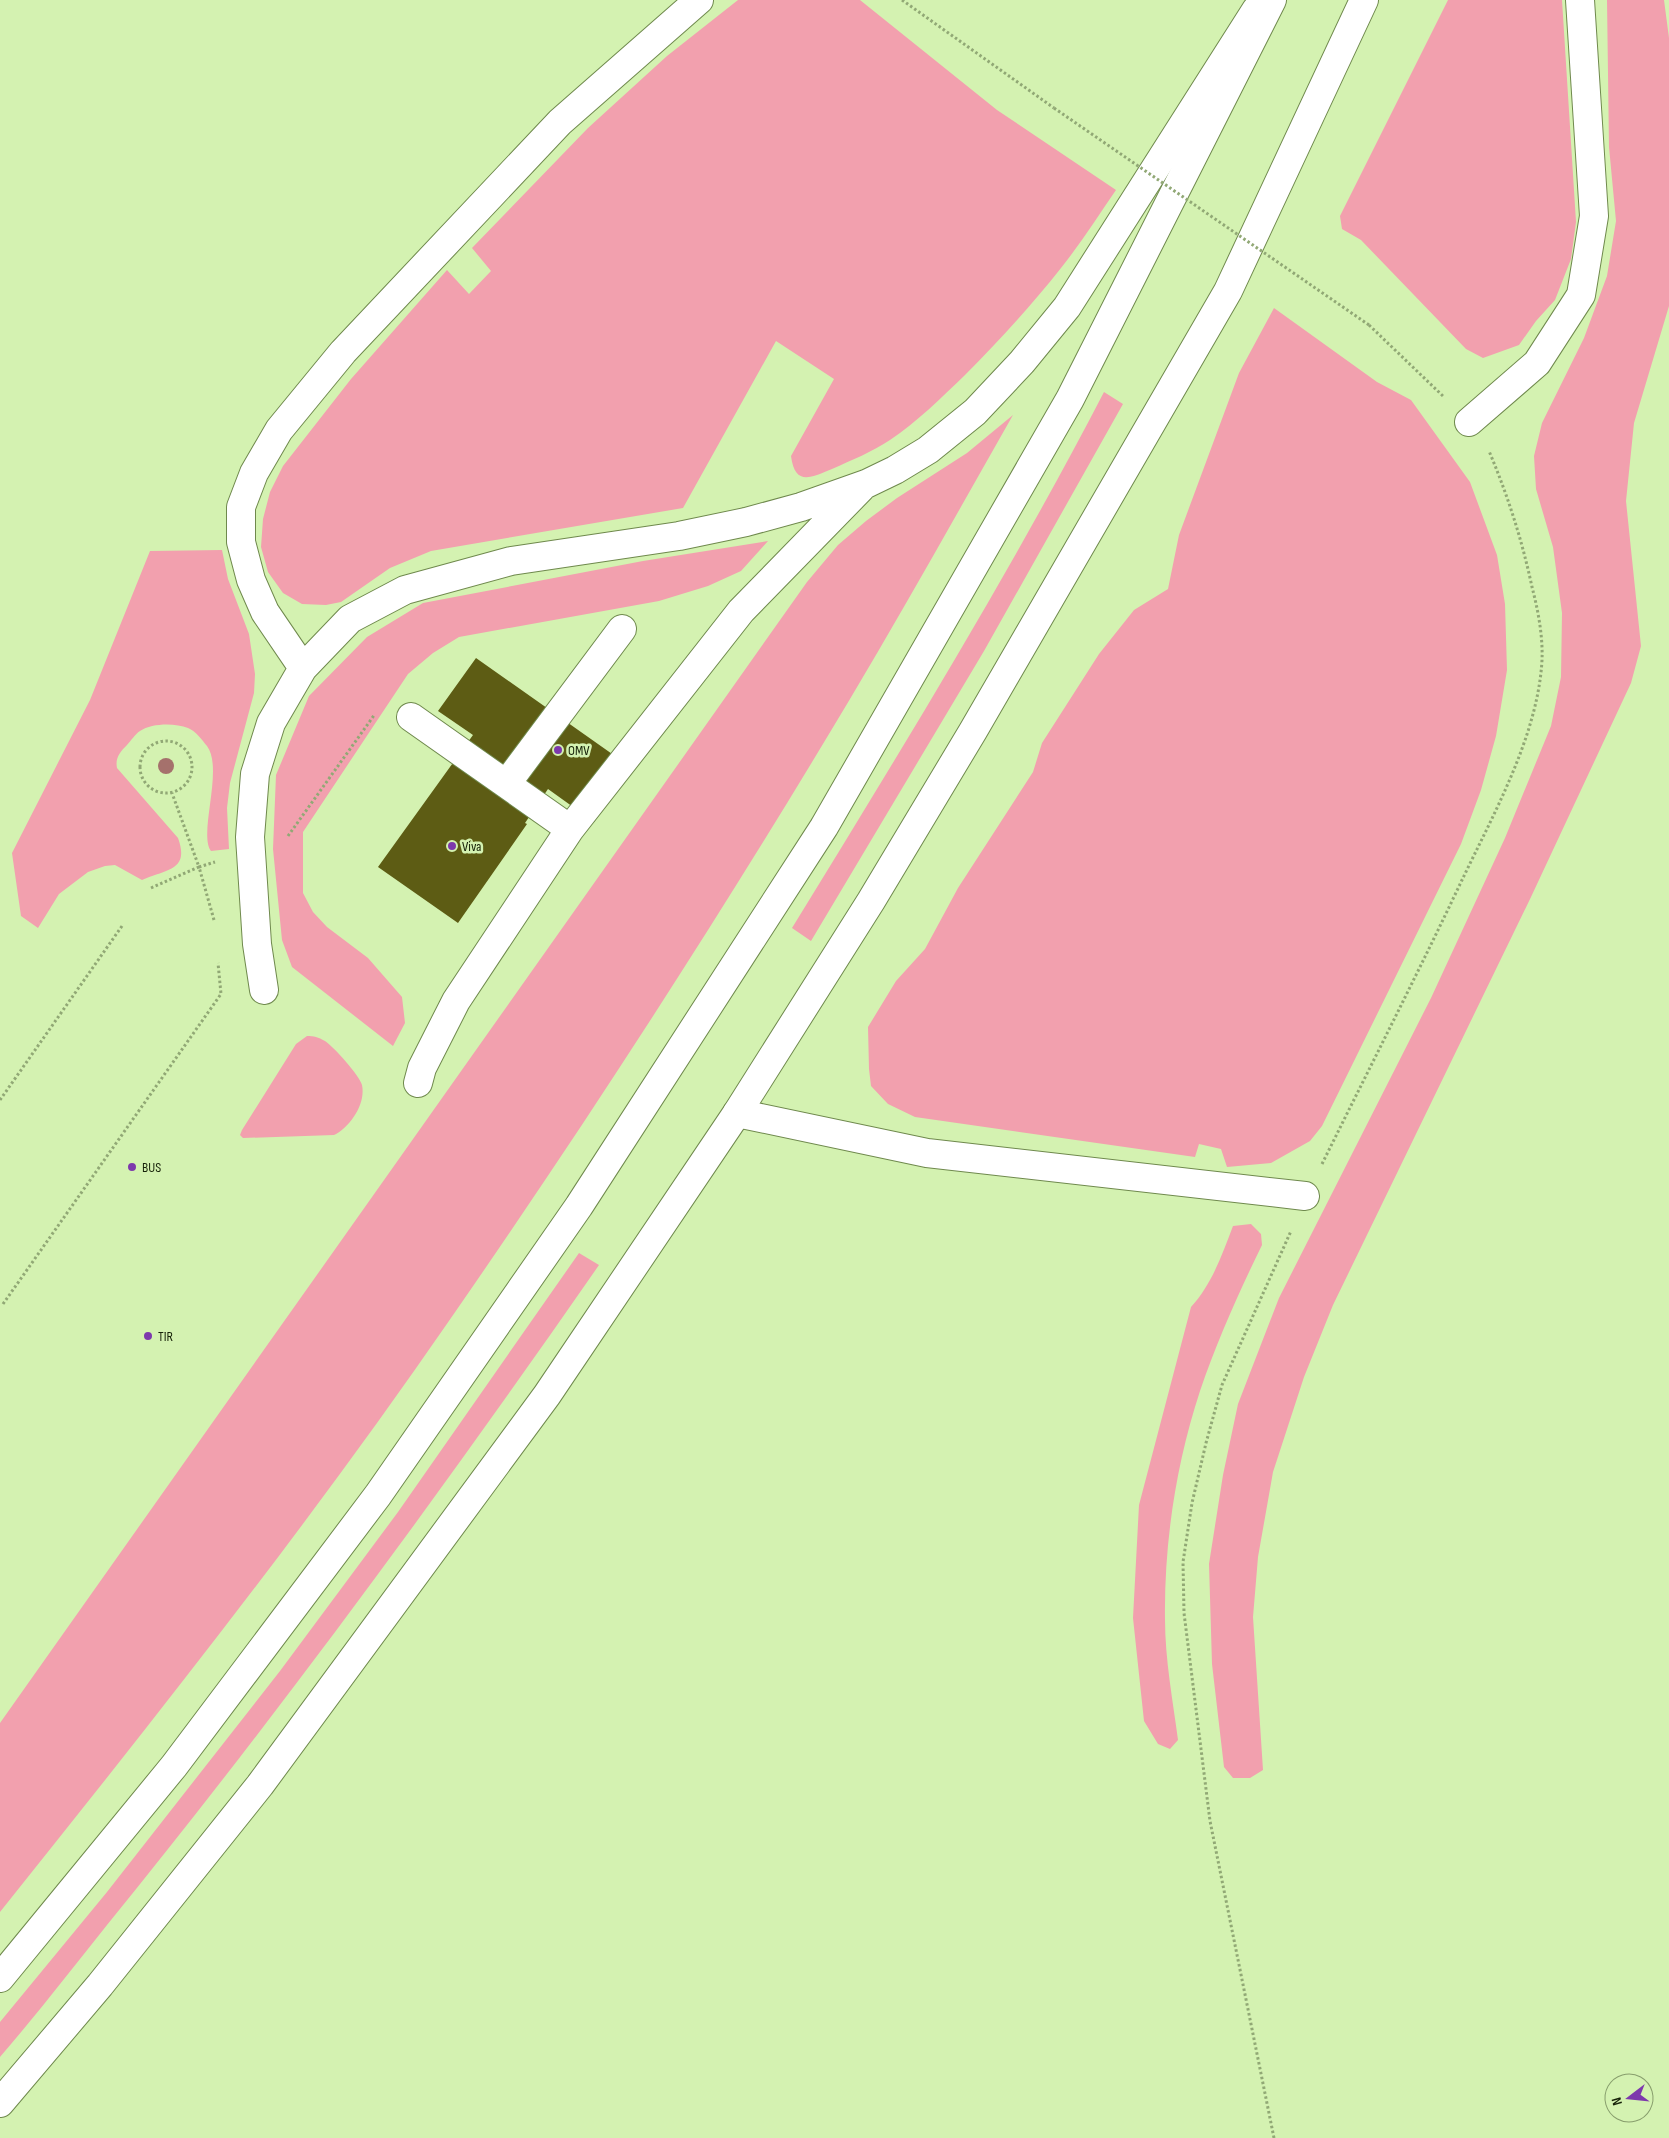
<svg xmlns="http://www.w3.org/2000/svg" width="1669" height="2138" viewBox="0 0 1669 2138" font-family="'Sofia Sans Condensed',sans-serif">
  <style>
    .green { fill: #f2a0ae }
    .building { fill: #5d5c14 }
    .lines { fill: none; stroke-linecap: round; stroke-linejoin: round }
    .minor-casing { stroke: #6f894d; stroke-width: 30 }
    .highway-casing { stroke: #6f894d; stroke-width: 30 }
    .path { stroke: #91a875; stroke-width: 3; stroke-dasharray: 2.5 2.5; stroke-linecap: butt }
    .minor { stroke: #fff; stroke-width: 28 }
    .highway { stroke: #fff; stroke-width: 28 }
    .path-bridge { stroke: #91a875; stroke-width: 3; stroke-dasharray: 2.5 2.5; stroke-linecap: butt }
    .tree { fill: #a5716c }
    .poi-dot { fill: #7d39ac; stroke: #d4f2b1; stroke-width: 2 }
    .labels { text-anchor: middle; stroke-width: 5; stroke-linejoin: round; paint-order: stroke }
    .poi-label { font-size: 14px; fill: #162108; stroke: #d4f2b1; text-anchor: start }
  </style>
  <rect width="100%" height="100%" fill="#d4f2b1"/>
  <path class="green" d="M738,0H860L997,110L1116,190C1098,216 1081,243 1061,268C1031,306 999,341 965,375C941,398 917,422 890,440C872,452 852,460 832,469C810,478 795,486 791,456L834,379L776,341L683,508L431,551L390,568L341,602L326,605L302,604L283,593L268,572L261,547L263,519L270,492L283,466L351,379L447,270L469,294L491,271L472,248L588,128L667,56Z
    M1448,0H1562L1576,222L1571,259L1555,300L1536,321L1519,345L1483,358L1466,349L1361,240L1342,229L1340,216Z
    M1607,0H1664L1669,38V306L1634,423L1626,501L1641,646L1631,683L1531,897L1333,1305L1304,1377L1273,1472L1258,1557L1253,1617L1263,1770L1250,1778H1233L1224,1767L1212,1664L1209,1564L1223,1475L1238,1404L1279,1298L1431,998L1505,838L1551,726L1561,677L1562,613L1553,547L1536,489L1534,456L1542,423L1584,338L1607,276L1616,221L1609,147Z
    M1274,308L1377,382L1411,400L1470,482L1497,555L1505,604L1507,670L1496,736L1481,790L1461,844L1322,1126L1310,1141L1271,1163L1227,1167L1221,1149L1199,1144L1195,1157L915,1117L888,1104L871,1086L869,1069L868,1027L896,981L925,949L958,888L1033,772L1042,743L1099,654L1134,610L1168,589L1179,535L1239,373Z
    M1104,392L1123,404L984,651L811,941L792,928C900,752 1009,575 1104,392Z
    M1013,415C959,510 906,605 850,699C724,910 591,1116 451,1318C310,1523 155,1718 0,1912V1723L807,582L838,545L866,521L897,498L967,453Z
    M768,541L741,571L708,586L659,601L459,637L433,653L408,674L303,832V893L313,912L327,927L368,958L402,997L405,1023L393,1046L292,967L282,940L273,849L276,775L309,696L367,637L423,603L643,561Z
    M222,550L228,579L249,634L255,674L254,693L230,783L227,808L229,849L211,851C198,834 224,769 207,746C202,740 196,731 188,728C175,723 152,723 140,731C135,734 131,741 127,745C120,752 115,758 117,768L178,838C190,871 166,869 142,880L115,865L105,866L88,872L59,894L38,928L21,916L12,853L90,700L150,551Z
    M307,1036C314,1036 318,1037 325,1041C333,1046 360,1076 362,1085C366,1104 350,1127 334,1135L243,1138L240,1135L242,1130L296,1044Z
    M1251,1224L1261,1234L1262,1245C1239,1292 1217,1341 1200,1391C1176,1464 1164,1543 1165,1619C1165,1660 1173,1701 1178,1740L1170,1749L1158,1744L1144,1721L1133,1618L1139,1505L1191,1307C1212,1284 1222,1255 1233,1226Z
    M579,1253L599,1265C442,1491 280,1712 107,1925C72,1969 37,2014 0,2057V2022L107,1892L280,1671L398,1512Z"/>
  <path class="building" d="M476,658L632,768L594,822L548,789L525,823L527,824L458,923L378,867L473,735L438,711Z"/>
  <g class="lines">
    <g class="minor-casing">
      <path id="minor" d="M1469,422L1537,363L1581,295L1594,216L1580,0
        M303,668L265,612L251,580L241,542V507L254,473L279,430L343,352L560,122L699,0
        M411,717L570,829
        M507,783L622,629
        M264,990L257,944L250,837L255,774L271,723L303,668L350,619L405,590L511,561L679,536L746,522L801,507L866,484L895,470L928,450L975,412L1022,362L1067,307L1256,10
        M418,1083L422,1068L456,1001L570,829L741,611L861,488
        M737,1113L927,1153L1305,1196"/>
    </g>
    <g class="highway-casing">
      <path id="highway" d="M0,1978L174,1766L378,1495L579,1206L824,827L1070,399L1272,0
        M0,2103L100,1985L260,1785L547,1395L737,1113L871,901L973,731L1228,291L1364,0"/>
    </g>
    <path class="path" d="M902,0L1054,108
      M1369,325L1444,397
      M140 767a26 26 0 1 1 52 0a26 26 0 1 1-52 0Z
      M288,836L375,714
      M151,888L199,867L172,793
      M214,920L199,867L215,862
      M0,1100L122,926
      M1322,1164C1369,1069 1417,975 1462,880C1494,813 1538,735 1542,660C1543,636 1538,610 1532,587C1522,540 1508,496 1489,451
      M3,1304L221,994L218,963
      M1274,2138L1210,1821L1184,1613L1183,1562L1192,1503L1206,1443L1222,1385L1291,1231"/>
    <use href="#minor" class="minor"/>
    <use href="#highway" class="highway"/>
    <path class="path-bridge" d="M1054,108L1369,325"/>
  </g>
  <circle class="tree" cx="166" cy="766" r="8"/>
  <g class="poi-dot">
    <circle cx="558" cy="750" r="5"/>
    <circle cx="452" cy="846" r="5"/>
    <circle cx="132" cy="1167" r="5"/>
    <circle cx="148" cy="1336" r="5"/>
  </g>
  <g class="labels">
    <g class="poi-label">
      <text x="568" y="755">OMV</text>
      <text x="462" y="851">Viva</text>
      <text x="142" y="1172">BUS</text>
      <text x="158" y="1341">TIR</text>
    </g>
  </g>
  <g transform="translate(1629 2098) rotate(254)"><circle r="24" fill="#d4f2b1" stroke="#889e6d"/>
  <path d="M0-4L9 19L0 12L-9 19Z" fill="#7d39ac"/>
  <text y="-8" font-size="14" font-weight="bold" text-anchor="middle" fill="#162108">N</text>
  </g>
</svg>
